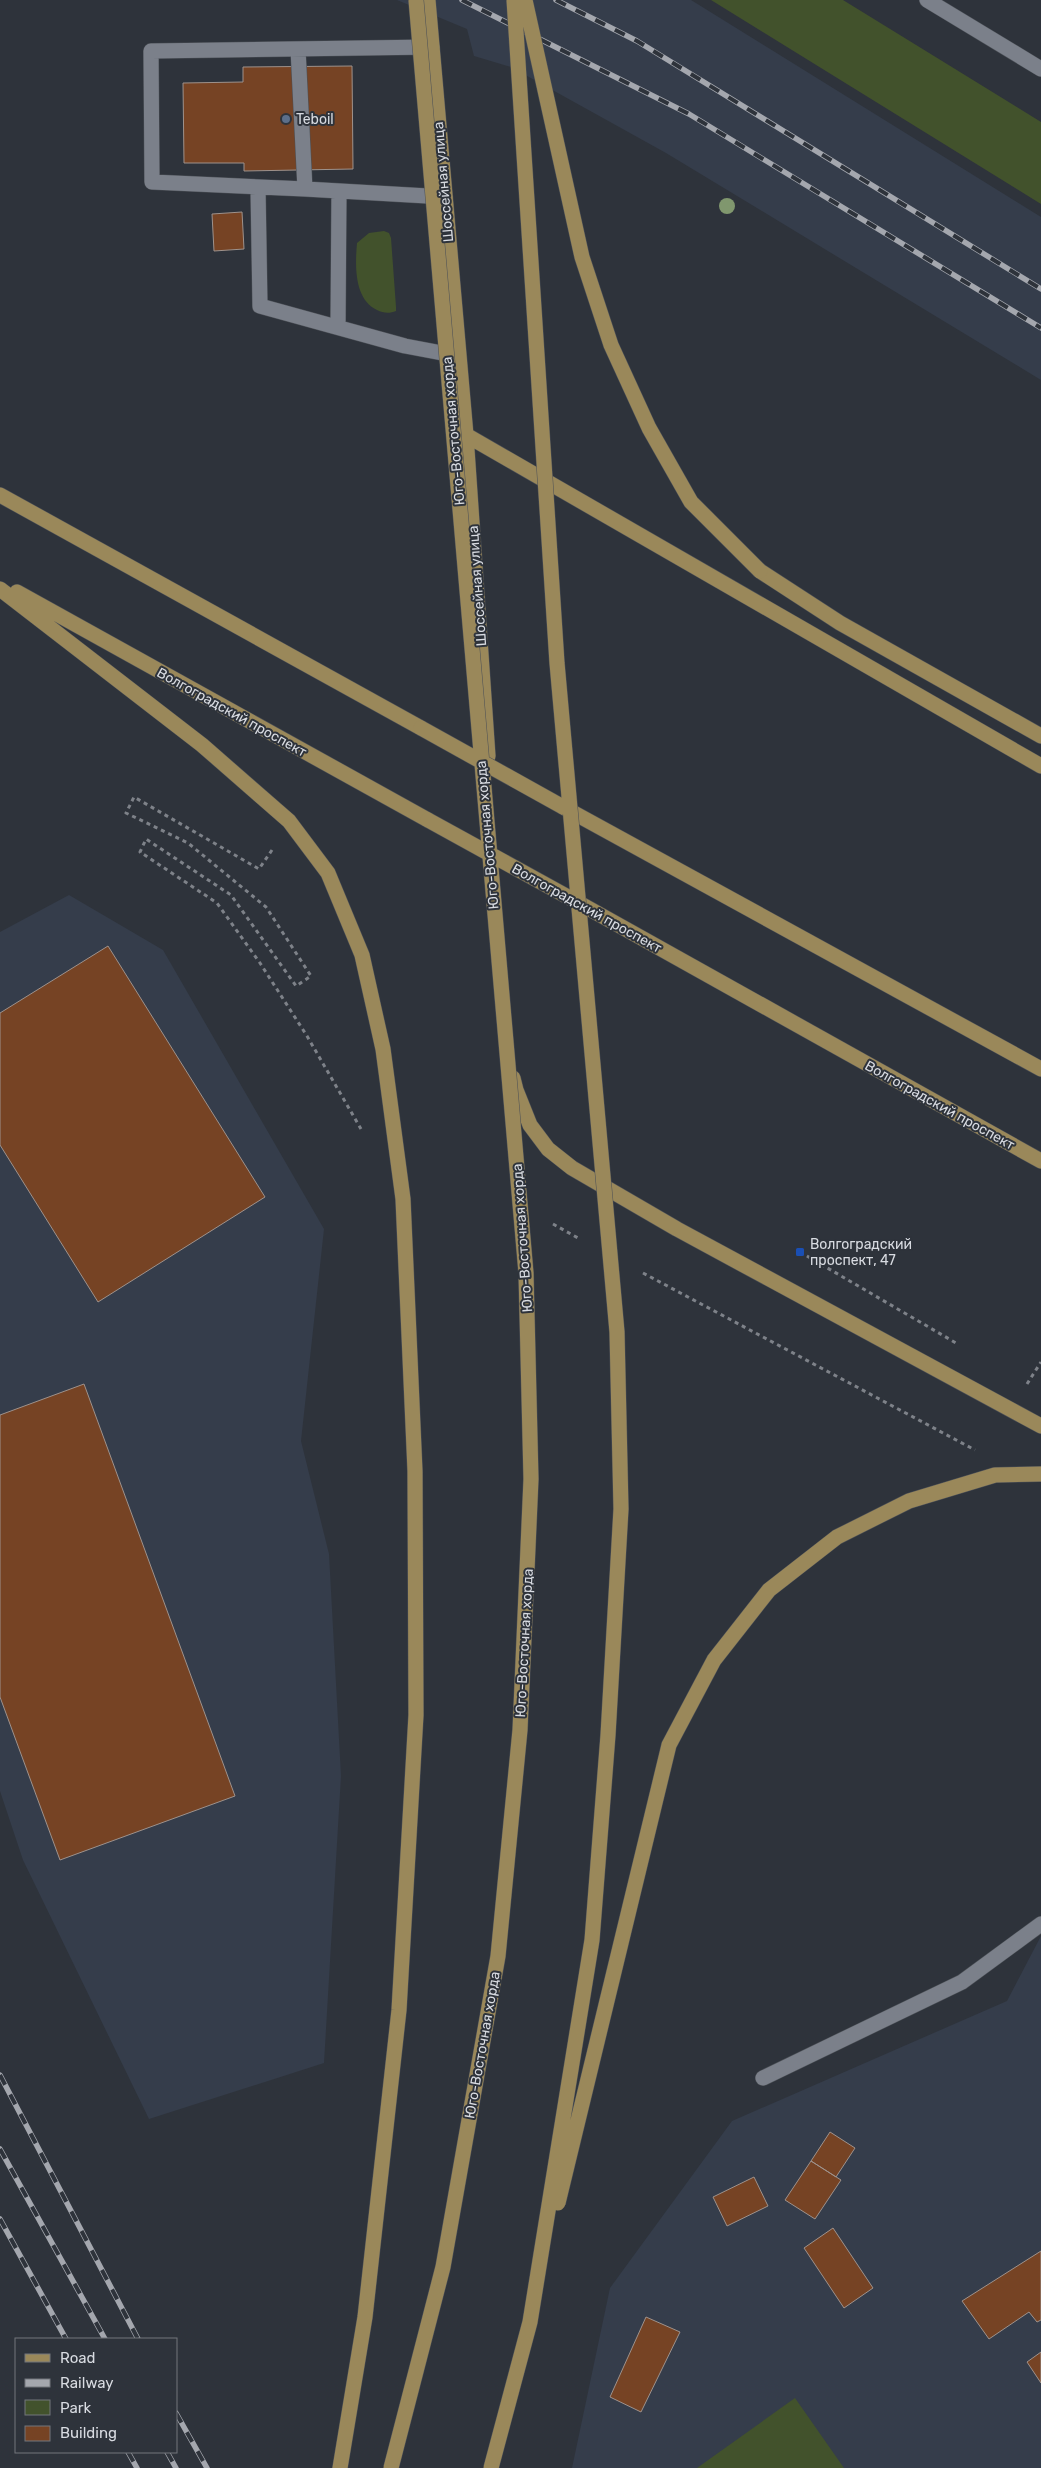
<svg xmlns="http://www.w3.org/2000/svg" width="1041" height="2468" viewBox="0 0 1041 2468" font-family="Rubik,sans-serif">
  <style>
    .built { fill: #353d4b }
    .green { fill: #42522c }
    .building { fill: #764324; stroke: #9e928c }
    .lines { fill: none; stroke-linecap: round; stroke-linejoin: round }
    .minor-casing { stroke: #4c5057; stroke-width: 16 }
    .major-casing { stroke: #4c5057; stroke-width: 16 }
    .path { stroke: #7e8289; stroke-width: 3; stroke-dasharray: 4 4; stroke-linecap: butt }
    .minor { stroke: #7b808a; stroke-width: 15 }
    .major { stroke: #9a885a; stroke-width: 15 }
    .rail-casing { stroke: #a4a7ae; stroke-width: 5.5 }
    .rail { stroke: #2e333b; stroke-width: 4; stroke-dasharray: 11; stroke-linecap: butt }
    .major-bridge-casing { stroke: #4c5057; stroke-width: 16; stroke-linecap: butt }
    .major-bridge { stroke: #9a885a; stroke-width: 15 }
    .tree { fill: #80976e }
    .service-dot { fill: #5c6f8a; stroke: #2e333b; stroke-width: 2 }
    .transit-dot { fill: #1a4fb4; stroke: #2e333b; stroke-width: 2 }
    .labels { text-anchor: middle; stroke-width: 4; stroke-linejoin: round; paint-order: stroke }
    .poi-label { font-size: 14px; fill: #d8dbe1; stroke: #2e333b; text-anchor: start }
    .street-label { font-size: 14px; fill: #d8dbe1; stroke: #2e333b }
  </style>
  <rect width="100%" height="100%" fill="#2e333b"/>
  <path class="built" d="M397,0H691L1041,217V380L666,153L511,67L474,56L467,29Z
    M69,895L163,950L324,1229L301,1441L329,1554L341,1776L324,2063L149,2119L23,1860L0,1791V932Z
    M1041,1936V2468H572L610,2288L732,2121L1007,2001Z"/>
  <path class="green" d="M711,0H843L1041,122V204Z
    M384,231L389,233L391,238L396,307V311C389,314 383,313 377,310C354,299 355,266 357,243L369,233Z
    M795,2398L844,2468H697Z"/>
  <path class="building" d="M352,66L353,169L244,171V163H184L183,83L243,82V67Z
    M242,212L244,249L214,251L212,214Z
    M108,946L265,1197L98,1302L0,1145V1013Z
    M84,1384L235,1796L60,1860L0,1697V1415Z
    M830,2132L855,2148L836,2177L811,2161Z
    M811,2161L841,2180L815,2219L785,2200Z
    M754,2177L768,2206L727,2226L713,2197Z
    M833,2228L873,2288L844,2308L804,2248Z
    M1041,2251V2320L1037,2322L1029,2312L989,2339L962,2301Z
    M646,2317L680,2332L641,2412L610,2397Z
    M1041,2352V2383L1027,2362Z"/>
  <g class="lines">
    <g class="minor-casing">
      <path id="minor" d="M927,0L1041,69
        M298,49L305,189L445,197
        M258,188L260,306L405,346L458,356
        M305,189L152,182L151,51L432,47
        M338,327L339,191
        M763,2078L962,1982L1041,1924"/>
    </g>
    <g class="major-casing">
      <path id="major" d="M428,0L466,435L488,756
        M466,435L1041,766
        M0,495L421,728
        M760,571L840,623L1041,736
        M0,589L202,745L289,821L328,873L362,955L383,1049L403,1199L415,1471L416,1715L399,2010L365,2317L340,2468
        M17,592L428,820
        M563,807L1041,1069
        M570,898L1041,1161
        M513,1078L516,1090L530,1125L548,1149L572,1168L677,1229L1041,1426"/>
    </g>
    <path class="path" d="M272,850L259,869L134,797L126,813L188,843L266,907L311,976L296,986L231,895L146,839L140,852L217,903L260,963L307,1036L361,1129
      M553,1224L578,1238
      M800,1252L956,1343
      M643,1273L975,1450
      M1027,1384L1041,1362"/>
    <use href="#minor" class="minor"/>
    <use href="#major" class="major"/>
    <g class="rail-casing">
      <path id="rail" d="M462,0L689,114L1041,328
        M556,0L637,41L1041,289
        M0,2075L138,2339
        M0,2149L105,2339
        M0,2219L66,2339
        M176,2413L207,2468
        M128,2452L137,2468
        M167,2452L176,2468"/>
    </g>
    <use href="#rail" class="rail"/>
    <g class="major-bridge-casing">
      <path id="major-bridge" d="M525,0L582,257L611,345L649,428L691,502L760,571
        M421,728L563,807
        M428,820L568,897
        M558,2203L669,1745L714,1660L769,1590L837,1537L909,1501L995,1475L1041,1474
        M391,2468L443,2267L498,1956L520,1730L531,1479L526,1273L416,0
        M491,2468L530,2322L592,1940L608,1735L621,1509L617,1332L557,663L514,0"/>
    </g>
    <use href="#major-bridge" class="major-bridge"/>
  </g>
  <circle class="tree" cx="727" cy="206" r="8"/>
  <circle class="service-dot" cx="286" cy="119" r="5"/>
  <rect class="transit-dot" x="795" y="1247" width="10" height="10" rx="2.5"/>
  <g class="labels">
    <g class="poi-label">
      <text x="296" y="124">Teboil</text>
      <text x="810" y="1249">Волгоградский<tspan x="810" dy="16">проспект, 47</tspan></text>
    </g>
    <g class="street-label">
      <text transform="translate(443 182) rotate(-95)" y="5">Шоссейная улица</text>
      <text transform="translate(453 431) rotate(-95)" y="5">Юго-Восточная хорда</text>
      <text transform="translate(477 586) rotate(-94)" y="5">Шоссейная улица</text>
      <text transform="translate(232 712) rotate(29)" y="5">Волгоградский проспект</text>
      <text transform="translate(487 835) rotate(-95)" y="5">Юго-Восточная хорда</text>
      <text transform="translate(587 908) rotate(29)" y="5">Волгоградский проспект</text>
      <text transform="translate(940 1105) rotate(29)" y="5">Волгоградский проспект</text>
      <text transform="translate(522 1238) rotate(-94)" y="5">Юго-Восточная хорда</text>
      <text transform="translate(524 1643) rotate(-87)" y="5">Юго-Восточная хорда</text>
      <text transform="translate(482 2045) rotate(-80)" y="5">Юго-Восточная хорда</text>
    </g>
  </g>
  <rect x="15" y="2338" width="162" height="115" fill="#2e333b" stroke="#72767d"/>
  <rect x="25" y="2354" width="25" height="8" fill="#9a885a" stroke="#72767d"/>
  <text x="60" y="2363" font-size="15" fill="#d8dbe1">Road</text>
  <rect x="25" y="2379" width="25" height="8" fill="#a4a7ae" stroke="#72767d"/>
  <text x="60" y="2388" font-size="15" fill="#d8dbe1">Railway</text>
  <rect x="25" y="2400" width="25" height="15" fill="#42522c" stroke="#72767d"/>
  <text x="60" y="2413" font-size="15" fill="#d8dbe1">Park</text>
  <rect x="25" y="2426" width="25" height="15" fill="#764324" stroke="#72767d"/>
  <text x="60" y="2438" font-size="15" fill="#d8dbe1">Building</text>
</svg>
